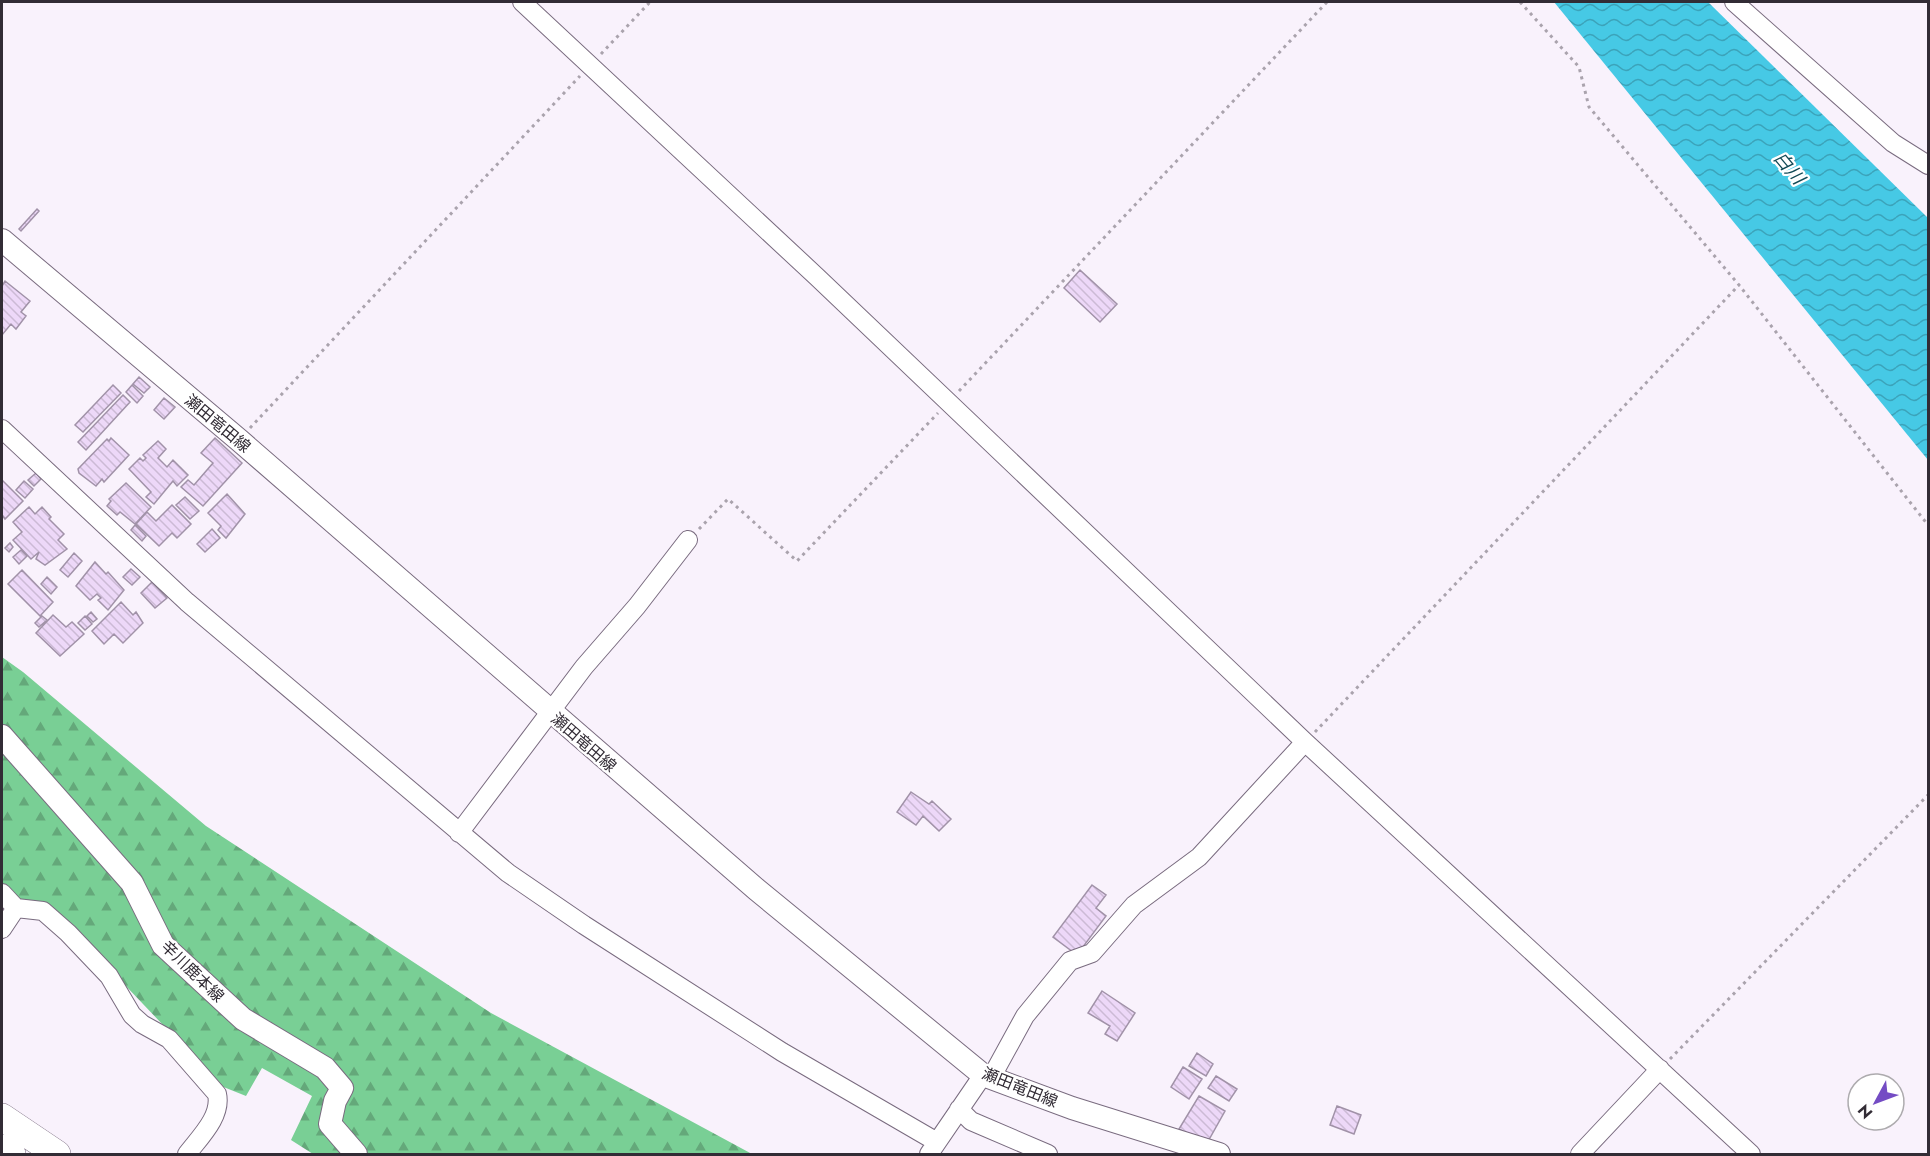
<svg xmlns="http://www.w3.org/2000/svg" width="1930" height="1156" viewBox="0 0 1930 1156" font-family="Jost,'Noto Sans JP',sans-serif">
  <style>
    .forest { fill: url(#forest-firs) }
    .water { fill: url(#water-waves) }
    .building { fill: url(#building-back-hatch); stroke: #a192a8; stroke-width: 1.5 }
    .lines { fill: none; stroke-linecap: round; stroke-linejoin: round }
    .minor-casing { stroke: #796b7f; stroke-width: 20 }
    .major-casing { stroke: #796b7f; stroke-width: 24 }
    .highway-casing { stroke: #796b7f; stroke-width: 28 }
    .path { stroke: #aaa3ad; stroke-width: 3; stroke-dasharray: 3 4.5; stroke-linecap: butt }
    .minor { stroke: #fff; stroke-width: 18 }
    .major { stroke: #fff; stroke-width: 22 }
    .highway { stroke: #fff; stroke-width: 27 }
    .labels { text-anchor: middle; stroke-width: 4.5; stroke-linejoin: round; paint-order: stroke }
    .street-label { font-size: 16px; fill: #322c35; stroke: #fff }
    .water-label { font-size: 18px; font-style: italic; fill: #124a56; stroke: #fff }
  </style>
  <defs>
    <pattern id="forest-firs" width="22" height="20" patternUnits="userSpaceOnUse" patternTransform="scale(1.5)"><rect width="22" height="20" fill="#79cf95"/><path d="M5 1l3.5 6h-7zM16 11l3.5 6h-7z" fill="#64a87a"/></pattern>
    <pattern id="water-waves" width="16" height="10" patternUnits="userSpaceOnUse" patternTransform="scale(1.5)"><rect width="16" height="10" fill="#46c9e5"/><path d="M0 5q4-4 8 0t8 0" fill="none" stroke="#3ba3ba"/></pattern>
    <pattern id="building-back-hatch" width="6" height="6" patternUnits="userSpaceOnUse" patternTransform="scale(1.5)"><rect width="6" height="6" fill="#edd8f8"/><path d="M-1 5l2 2M0 0l6 6M5-1l2 2" fill="none" stroke="#ccbad5"/></pattern>
  </defs>
  <rect width="100%" height="100%" fill="#f9f2fc"/>
  <path class="forest" d="M2,657L23,672L206,826L491,1013L752,1154H313L291,1140L312,1096L262,1068L246,1096L221,1086L46,902L18,904L2,886Z"/>
  <path class="water" d="M1554,2H1708L1928,218V460Z"/>
  <path class="building" d="M37,209L39,211L21,231L19,229Z
    M1080,270L1117,304L1100,322L1064,288Z
    M5,281L30,301L21,312L26,316L16,329L11,324L2,335V286Z
    M139,377L150,387L144,393L133,384Z
    M113,385L121,393L83,432L75,425Z
    M132,385L143,396L137,403L126,392Z
    M123,395L130,402L86,450L78,442Z
    M164,398L175,407L164,419L154,410Z
    M111,438L129,455L104,482L102,479L96,486L79,473L78,469L107,439L109,441Z
    M215,438L242,463L203,506L181,487L188,480L194,485L213,463L201,453Z
    M158,441L166,449L158,458L167,467L173,460L188,475L177,486L173,481L154,504L146,497L151,492L129,469L140,458L143,461L146,458L143,455Z
    M36,473L41,479L34,486L28,480Z
    M2,480L23,501L5,519L2,515Z
    M24,481L33,489L25,498L16,490Z
    M126,483L151,507L135,524L120,512L117,515L107,506L111,501L109,499Z
    M227,494L245,514L226,538L218,530L221,526L208,513Z
    M185,497L199,511L190,519L176,505Z
    M172,505L191,524L177,538L172,533L159,546L136,524L147,512L156,521Z
    M29,507L35,514L42,507L51,517L49,519L64,534L58,540L67,549L45,565L36,559L39,552L31,559L13,540L22,532L13,522Z
    M135,525L146,536L142,541L131,530Z
    M212,529L220,538L205,552L197,544Z
    M10,543L13,547L9,552L5,548Z
    M21,550L27,556L19,564L13,557Z
    M74,553L82,561L68,577L60,570Z
    M95,562L106,574L108,572L124,590L108,610L98,600L101,598L97,594L90,600L76,586Z
    M131,569L140,577L132,585L123,577Z
    M22,570L53,602L40,616L8,584Z
    M47,577L57,587L51,594L41,584Z
    M152,582L167,598L155,608L141,593Z
    M121,602L133,615L136,612L143,623L123,643L114,634L104,644L92,631Z
    M91,612L97,619L93,622L87,616Z
    M53,615L66,627L72,622L84,634L60,656L36,633Z
    M42,616L47,620L39,627L35,623Z
    M85,616L92,624L85,630L78,623Z
    M911,792L929,804L932,801L951,819L939,831L923,816L916,825L897,812Z
    M1092,885L1106,895L1096,908L1106,916L1077,955L1053,937Z
    M1102,991L1135,1013L1117,1041L1105,1034L1110,1026L1088,1013Z
    M1197,1053L1213,1064L1206,1076L1189,1066Z
    M1183,1067L1202,1079L1189,1099L1171,1087Z
    M1216,1076L1237,1089L1229,1101L1208,1088Z
    M1199,1096L1225,1111L1206,1145L1179,1129Z
    M1337,1106L1361,1115L1354,1134L1330,1125Z"/>
  <g class="lines">
    <g class="minor-casing">
      <path id="minor" d="M522,2L817,277L1305,742L1751,1154
        M1734,2L1893,143L1928,165
        M2,429L187,602L508,873L584,925L782,1052L937,1142
        M459,833L584,667L637,606L688,540
        M2,893L16,908
        M2,929L16,908L43,911L68,933L109,976L132,1015L142,1024L169,1039L217,1094C222,1116 200,1137 187,1154
        M991,1078L1025,1016L1070,961L1092,953L1134,905L1199,857L1305,742
        M959,1109L971,1121L1048,1154
        M929,1154L983,1075
        M1580,1154L1660,1069"/>
    </g>
    <g class="major-casing">
      <path id="major" d="M2,240L239,440L756,889L983,1075L1072,1108L1219,1154
        M2,736L132,883L163,945L243,1019L325,1068L342,1088L335,1101L330,1124L356,1154"/>
    </g>
    <g class="highway-casing">
      <path id="highway" d="M2,1117L57,1154
        M2,1148L12,1154"/>
    </g>
    <path class="path" d="M1520,2L1579,67L1589,107L1739,285L1928,525
      M601,54L650,2
      M959,391L1327,2
      M250,428L580,76
      M699,529L728,499L797,561L938,413
      M1315,732L1739,285
      M1670,1059L1928,795"/>
    <use href="#minor" class="minor"/>
    <use href="#major" class="major"/>
    <use href="#highway" class="highway"/>
  </g>
  <g class="labels">
    <g class="street-label">
      <text transform="translate(218 423) rotate(40)" y="6">瀬田竜田線</text>
      <text transform="translate(584 742) rotate(41)" y="6">瀬田竜田線</text>
      <text transform="translate(193 971) rotate(44)" y="6">辛川鹿本線</text>
      <text transform="translate(1020 1087) rotate(22)" y="6">瀬田竜田線</text>
    </g>
    <g class="water-label">
      <text transform="translate(1789 168) rotate(50)" y="6">白川</text>
    </g>
  </g>
  <rect width="1930" height="1156" fill="none" stroke="#322c35" stroke-width="6"/>
  <g transform="translate(1876 1102) rotate(229)"><circle r="28" fill="#ffffff" stroke="#adabae" stroke-width="1.5"/>
  <path d="M0-4.5L10 22L0 15L-10 22Z" fill="#744cc4"/>
  <text y="-9" font-size="16" font-weight="bold" text-anchor="middle" fill="#322c35">N</text>
  </g>
</svg>
